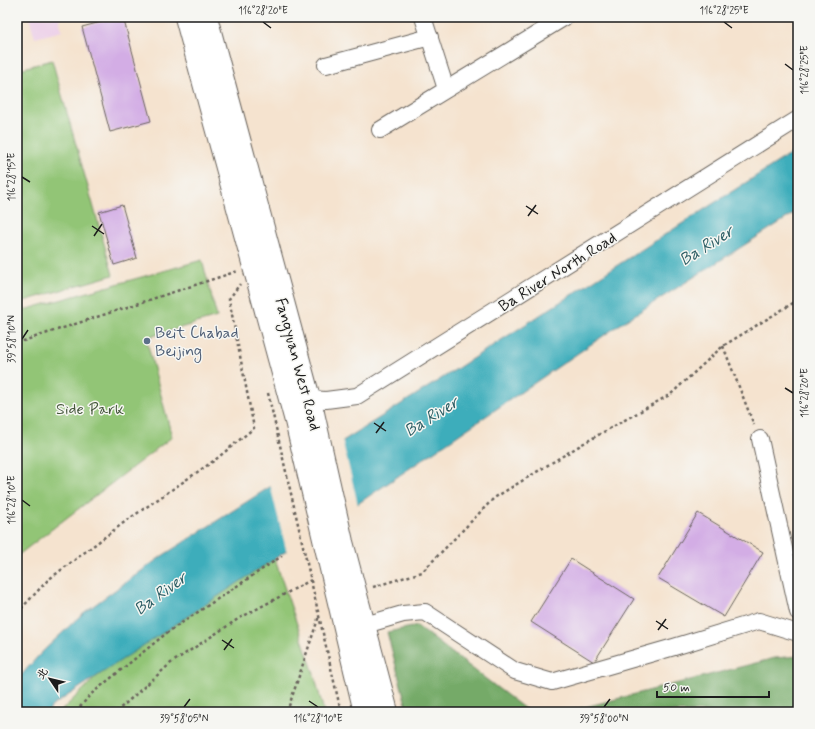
<svg xmlns="http://www.w3.org/2000/svg" width="815" height="729" viewBox="0 0 815 729" font-family="Mynerve,'LXGW WenKai TC',sans-serif">
  <style>
    .built { fill: #edd1e9 }
    .green { fill: #92c576; stroke: #577049 }
    .forest { fill: #75aa67; stroke: #486342 }
    .water { fill: #3eadbb; stroke: #2d646c }
    .pier { fill: #f5e3cf }
    .building { fill: #d3ade5 }
    .lines { fill: none; stroke-linecap: round; stroke-linejoin: round }
    .minor-casing { stroke: #68625b; stroke-width: 18 }
    .secondary-casing { stroke: #68625b; stroke-width: 24 }
    .path { stroke: #68625b; stroke-width: 2.5; stroke-dasharray: 3 3; stroke-linecap: butt }
    .minor { stroke: #fff; stroke-width: 16 }
    .secondary { stroke: #fff; stroke-width: 22 }
    .ticks { fill: none; stroke: #1c1c1c; stroke-width: 1.5 }
    .service-dot { fill: #5c6f8a; stroke: #f6f6f2; stroke-width: 1.5 }
    .labels { text-anchor: middle; stroke-width: 3; stroke-linejoin: round; paint-order: stroke }
    .street-label { font-size: 16px; fill: #1c1c1c; stroke: #f6f6f2 }
    .service-label { font-size: 16px; fill: #4e5e75; stroke: #f6f6f2; text-anchor: start }
    .park-label { font-size: 16px; fill: #45573c; stroke: #f6f6f2 }
    .water-label { font-size: 17px; font-style: italic; fill: #2b5d64; stroke: #f6f6f2 }
    .neatline { fill: none; stroke: #1c1c1c; stroke-width: 1.5 }
    .ticks-label { font-size: 10px; text-anchor: middle; fill: #1c1c1c }
  </style>
  <rect width="100%" height="100%" fill="#f6f6f2"/>
  <filter id="ink" filterUnits="userSpaceOnUse"><feTurbulence type="fractalNoise" baseFrequency=".025" numOctaves="2"/><feDisplacementMap in="SourceGraphic" scale="8" xChannelSelector="R" yChannelSelector="G"/><feConvolveMatrix kernelMatrix="1 2 1 2 8 2 1 2 1" color-interpolation-filters="sRGB"/></filter>
  <filter id="wash" filterUnits="userSpaceOnUse"><feTurbulence type="fractalNoise" baseFrequency=".012" numOctaves="4" result="noise"/><feDisplacementMap in="SourceGraphic" scale="16" xChannelSelector="R" yChannelSelector="G"/><feGaussianBlur stdDeviation="0.9" result="paint"/><feColorMatrix in="noise" values="0 0 0 0 0 0 0 0 0 0 0 0 0 0 0 0 0 1.4 0 .05"/><feComposite in="paint" operator="in"/></filter>
  <g filter="url(#wash)">
    <rect width="100%" height="100%" fill="#f5e3cf"/>
    <path class="built" d="M29,17H67L59,19L62,31L35,38Z"/>
    <path class="green" d="M52,60L113,275L17,303V70Z
      M202,260L217,317L146,338L172,437L17,556V312Z
      M270,545L314,674L324,712H60L121,653Z"/>
    <path class="forest" d="M417,626L529,712H408L387,632Z
      M798,656V712H566L775,658Z"/>
    <path class="water" d="M798,149V211L628,319L359,503L52,706L48,712H17V680L40,654L82,614L162,556L265,490L436,382Z"/>
    <path class="pier" d="M342,439L358,505L287,553L270,484Z"/>
    <g id="blocks">
      <path class="building" d="M120,17H123L151,121L110,132L82,27Z
        M122,205L137,258L114,265L99,212Z
        M698,513L763,552L724,617L658,578Z
        M571,559L634,599L594,662L531,622Z"/>
    </g>
  </g>
  <g filter="url(#ink)">
    <use href="#blocks" fill-opacity="0" stroke="#68625b" stroke-width="1"/>
    <g class="lines">
      <g class="minor-casing">
        <path id="minor" d="M423,17L446,89
          M326,65L430,37
          M380,130L565,17
          M309,399L326,400L357,396L798,119
          M760,439L798,612
          M365,625L403,614L425,612L515,671L552,682L674,647L759,621L798,633"/>
      </g>
      <g class="secondary-casing">
        <path id="secondary" d="M186,17L296,421L365,712
          M206,17L313,413L342,542L387,712"/>
      </g>
      <path class="path" d="M17,343L238,271
        M723,346L754,425
        M268,393L341,712
        M373,587L422,572L494,498L584,443L671,394L723,346L798,300
        M17,613L48,580L126,521L215,460L254,428L229,299L240,284
        M76,712L90,695L168,632L282,556
        M116,712L171,663L238,619L311,580
        M287,712L319,616"/>
      <use href="#minor" class="minor"/>
      <use href="#secondary" class="secondary"/>
    </g>
  </g>
  <path class="ticks" d="M263,22L271,28M724,22L732,28M785,64L793,70M22,177L30,182M526,206L538,214M528,216L536,205M92,226L104,234M94,236L102,224M22,339L28,330M785,388L793,393M374,423L386,431M376,433L384,422M22,500L30,506M656,621L668,629M658,630L666,619M222,640L234,648M224,650L232,639M309,701L318,707M184,707L190,699M604,707L610,699"/>
  <circle class="service-dot" cx="147" cy="341" r="4"/>
  <g class="labels">
    <g class="street-label">
      <text transform="translate(557 271) rotate(-32)" y="6">Ba River North Road</text>
      <text transform="translate(299 364) rotate(75)" y="6">Fangyuan West Road</text>
    </g>
    <g class="service-label">
      <text x="155" y="338">Beit Chabad<tspan x="155" dy="18">Beijing</tspan></text>
    </g>
    <g class="park-label">
      <text x="90" y="414">Side Park</text>
    </g>
    <g class="water-label">
      <text transform="translate(706 245) rotate(-32)" y="6">Ba River</text>
      <text transform="translate(431 416) rotate(-32)" y="6">Ba River</text>
      <text transform="translate(160 593) rotate(-36)" y="6">Ba River</text>
    </g>
  </g>
  <rect width="815" height="729" fill="none" stroke="#f6f6f2" stroke-width="44"/>
  <g transform="translate(50 679) rotate(305)" stroke="#f6f6f2" stroke-width="3" paint-order="stroke">
  <path d="M0-3L7 15L0 10L-7 15Z" fill="#1c1c1c"/>
  <text y="-6" font-size="11" font-weight="bold" text-anchor="middle" fill="#1c1c1c">北</text>
  </g>
  <path d="M657 691v6h112v-6" fill="none" stroke="#1c1c1c" stroke-width="2"/>
  <text x="663" y="691" font-size="12" fill="#1c1c1c" stroke="#f6f6f2" stroke-width="3" paint-order="stroke">50 m</text>
  <rect x="22" y="22" width="771" height="685" class="neatline"/>
  <g class="ticks-label">
    <text x="263" y="14">116°28'20"E</text>
    <text x="724" y="14">116°28'25"E</text>
    <text transform="translate(804 70) rotate(-90)" y="4">116°28'25"E</text>
    <text transform="translate(11 177) rotate(-90)" y="4">116°28'15"E</text>
    <text transform="translate(11 339) rotate(-90)" y="4">39°58'10"N</text>
    <text transform="translate(804 393) rotate(-90)" y="4">116°28'20"E</text>
    <text transform="translate(11 500) rotate(-90)" y="4">116°28'10"E</text>
    <text x="184" y="722">39°58'05"N</text>
    <text x="318" y="722">116°28'10"E</text>
    <text x="604" y="722">39°58'00"N</text>
  </g>
</svg>
